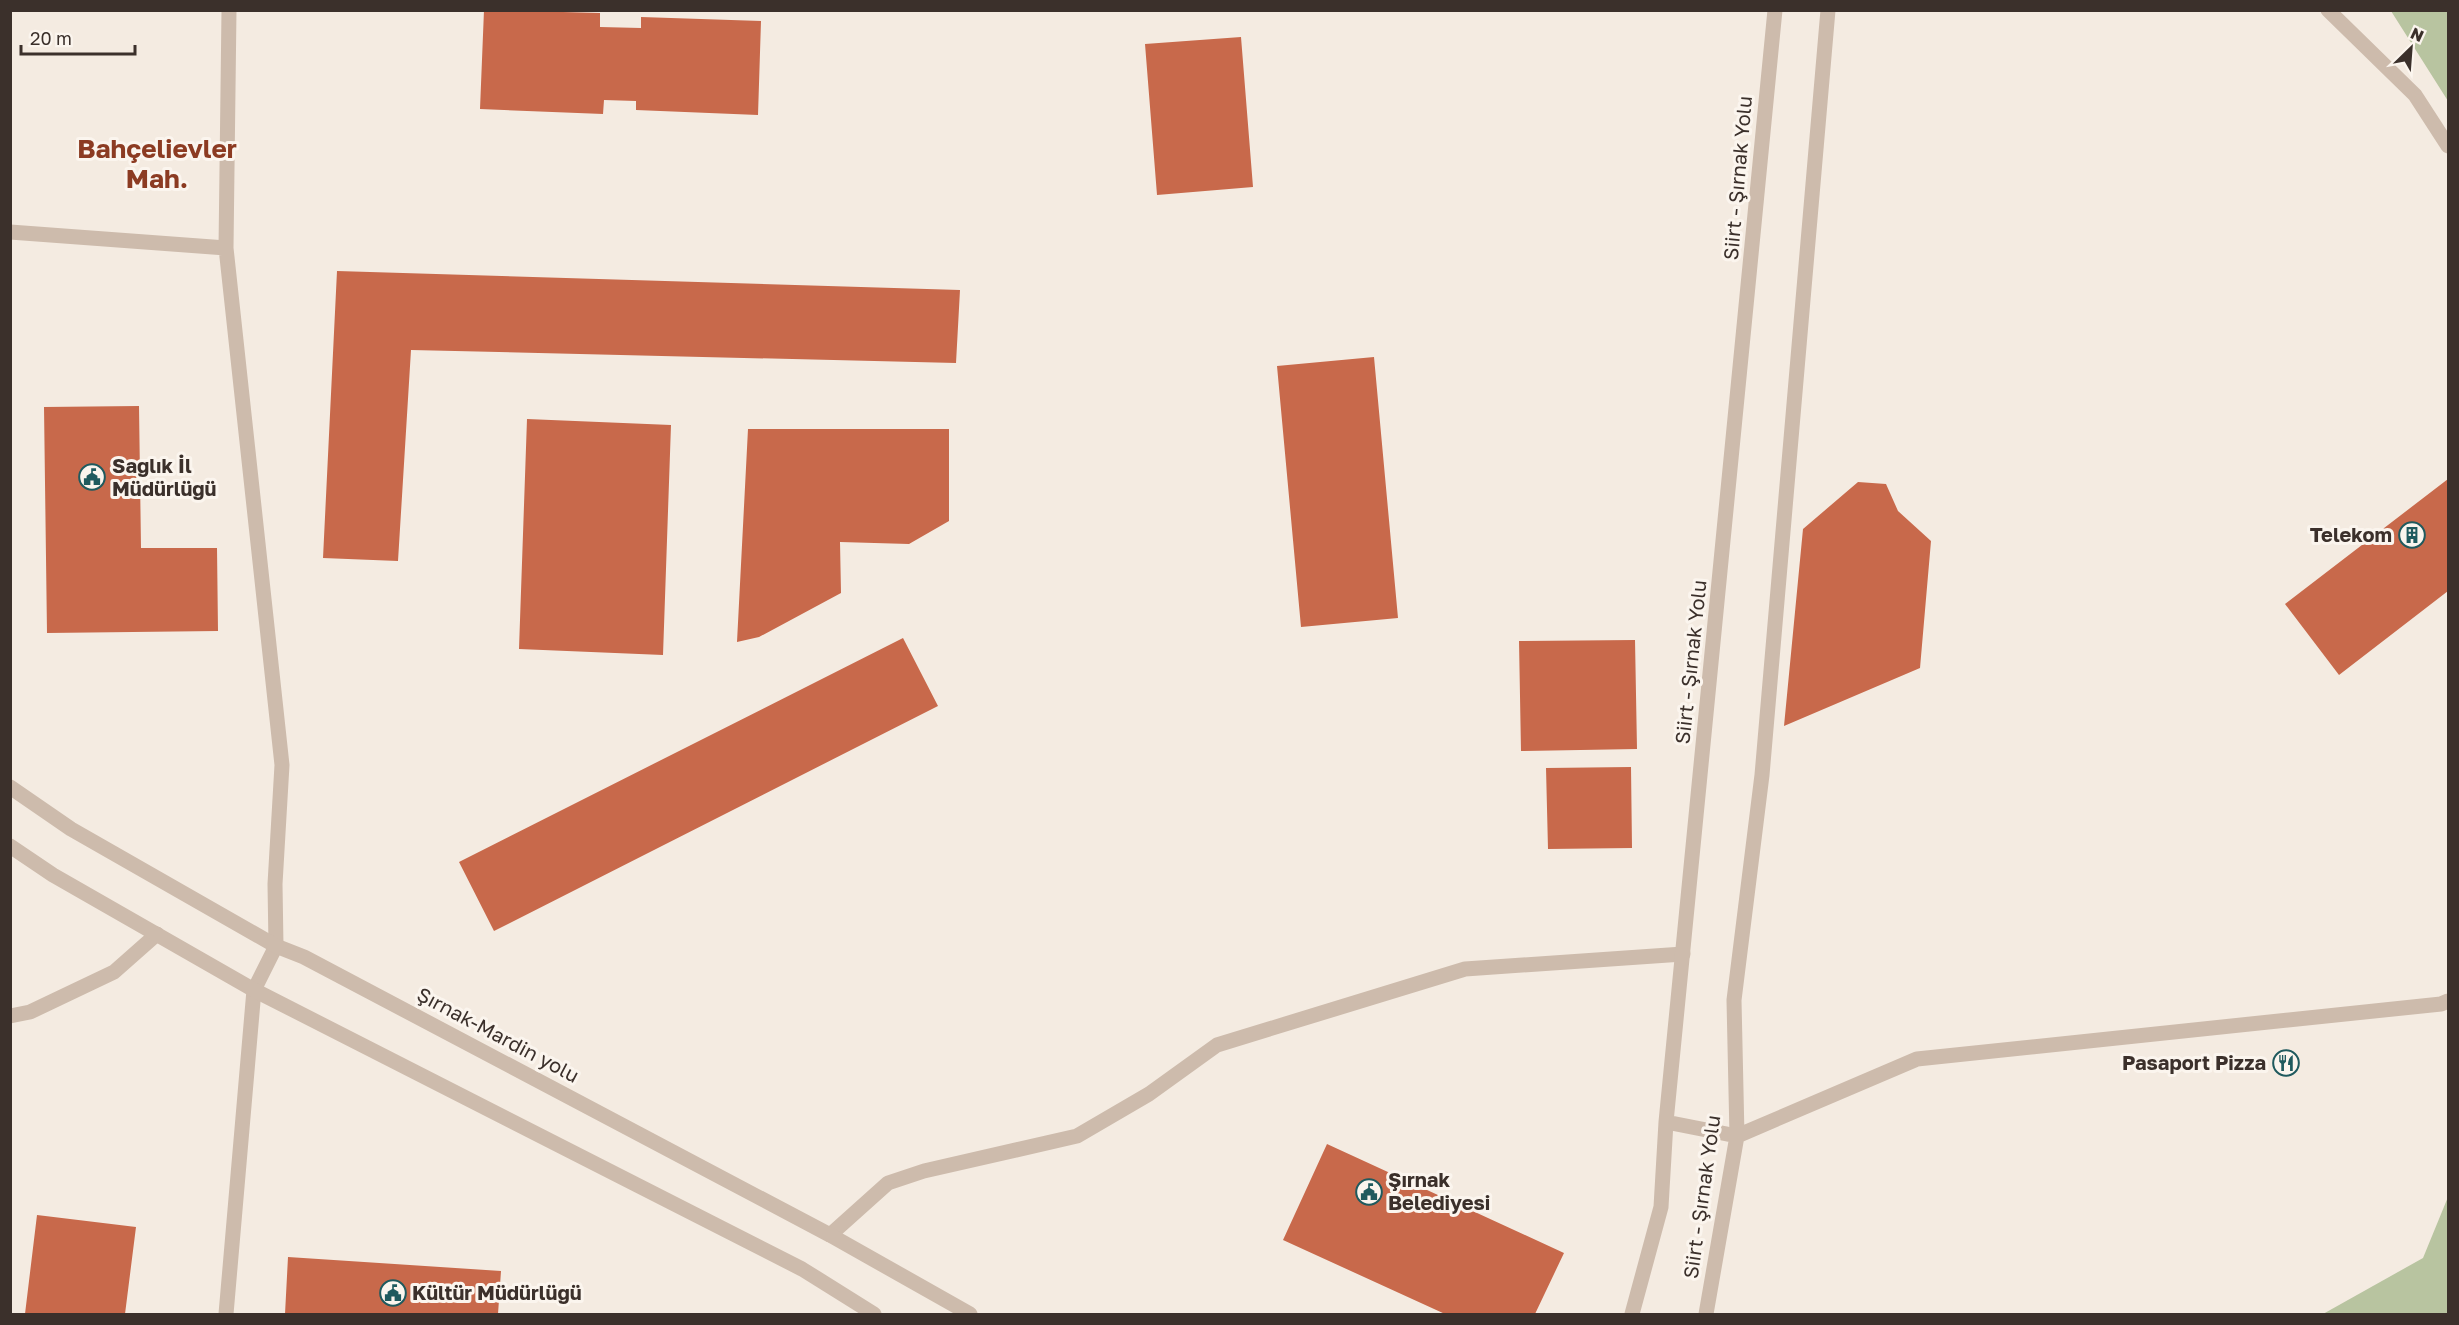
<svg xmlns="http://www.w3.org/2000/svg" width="2459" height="1325" viewBox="0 0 2459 1325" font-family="'Golos Text',sans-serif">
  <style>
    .green { fill: #b8c4a0 }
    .building { fill: #c8694b }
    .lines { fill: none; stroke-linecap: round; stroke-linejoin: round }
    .minor { stroke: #cdbbac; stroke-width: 15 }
    .tertiary { stroke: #cdbbac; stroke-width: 15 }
    .labels { text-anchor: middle; stroke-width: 6; stroke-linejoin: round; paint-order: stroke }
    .street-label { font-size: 20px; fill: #3b302b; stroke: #fbf5ee }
    .poi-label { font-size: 20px; font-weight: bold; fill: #3b302b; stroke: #fbf5ee; text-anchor: start }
    .district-label { font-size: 26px; font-weight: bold; fill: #8c3b22; stroke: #fbf5ee }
  </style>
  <rect width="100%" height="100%" fill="#f4ebe1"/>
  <path class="green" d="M2391,11H2448V101Z
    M2448,1197V1314H2323L2423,1258Z"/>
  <path class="building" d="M484,10L600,13V27L641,28V17L761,21L758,115L636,110V101L604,100L603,114L480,109Z
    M1241,37L1253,187L1157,195L1145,44Z
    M337,271L960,290L956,363L411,350L398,561L323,558Z
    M1374,357L1398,618L1301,627L1277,366Z
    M139,406L141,548H217L218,631L47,633L44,407Z
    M527,419L671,425L663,655L519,649Z
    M748,429H949V521L909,544L840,542L841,593L759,637L737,642Z
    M2448,479V591L2339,675L2285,604Z
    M1858,482L1886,484L1898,511L1931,541L1920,668L1784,726L1803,529Z
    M903,638L938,706L494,931L459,862Z
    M1635,640L1637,749L1521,751L1519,641Z
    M1631,767L1632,848L1548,849L1546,768Z
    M1327,1144L1564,1253L1535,1314H1445L1283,1240Z
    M37,1215L136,1227L125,1314H25Z
    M288,1257L501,1271L498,1314H285Z"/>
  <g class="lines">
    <path class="minor" d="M2328,10L2415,95L2448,146
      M10,232L226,248
      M10,1016L30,1012L114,972L157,934
      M830,1235L888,1183L924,1171L1077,1136L1149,1094L1217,1045L1465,969L1683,954
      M226,1314L254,990L276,946L275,884L282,765L226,248L229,10"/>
    <path class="tertiary" d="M10,787L71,829L276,946L304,957L830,1235L970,1314
      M10,846L53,875L254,990L802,1269L874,1314
      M1666,1122L1737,1136L1917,1059L2441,1004L2448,1001
      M1632,1314L1661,1207L1666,1122L1775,10
      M1706,1314L1737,1136L1734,1000L1762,775L1828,10"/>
  </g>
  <defs>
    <g id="civic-ring" transform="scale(1.35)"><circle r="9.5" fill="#fbf5ee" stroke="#1f5a5e" stroke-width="1.5"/><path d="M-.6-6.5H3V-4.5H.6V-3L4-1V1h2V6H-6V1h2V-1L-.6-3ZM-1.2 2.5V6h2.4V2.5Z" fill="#1f5a5e"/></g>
    <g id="building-ring" transform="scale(1.35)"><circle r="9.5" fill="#fbf5ee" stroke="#1f5a5e" stroke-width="1.5"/><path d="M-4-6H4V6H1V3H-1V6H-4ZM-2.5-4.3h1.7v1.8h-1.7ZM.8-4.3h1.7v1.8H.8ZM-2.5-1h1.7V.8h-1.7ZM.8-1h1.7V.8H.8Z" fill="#1f5a5e"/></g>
    <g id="restaurant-ring" transform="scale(1.35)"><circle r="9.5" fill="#fbf5ee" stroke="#1f5a5e" stroke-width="1.5"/><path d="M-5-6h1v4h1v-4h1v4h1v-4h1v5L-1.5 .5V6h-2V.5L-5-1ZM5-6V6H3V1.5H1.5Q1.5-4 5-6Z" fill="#1f5a5e"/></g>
  </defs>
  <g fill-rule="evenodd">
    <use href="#civic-ring" x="92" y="477"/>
    <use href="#building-ring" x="2412" y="535"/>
    <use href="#restaurant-ring" x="2286" y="1063"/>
    <use href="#civic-ring" x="1369" y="1192"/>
    <use href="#civic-ring" x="393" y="1293"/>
  </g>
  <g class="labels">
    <g class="street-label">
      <text transform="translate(1738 178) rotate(-85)" y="7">Siirt - Şırnak Yolu</text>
      <text transform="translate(1691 662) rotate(-84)" y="7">Siirt - Şırnak Yolu</text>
      <text transform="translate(498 1035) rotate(28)" y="7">Şırnak-Mardin yolu</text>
      <text transform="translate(1702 1197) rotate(-82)" y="7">Siirt - Şırnak Yolu</text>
    </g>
    <g class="poi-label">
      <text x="112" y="473">Sağlık İl<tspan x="112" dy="23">Müdürlüğü</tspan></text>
      <text x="2392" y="542" text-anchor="end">Telekom</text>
      <text x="2266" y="1070" text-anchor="end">Pasaport Pizza</text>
      <text x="1388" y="1187">Şırnak<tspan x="1388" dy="23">Belediyesi</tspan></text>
      <text x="412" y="1300">Kültür Müdürlüğü</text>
    </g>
    <g class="district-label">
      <text x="157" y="158">Bahçelievler<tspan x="157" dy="30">Mah.</tspan></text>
    </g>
  </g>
  <rect width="2459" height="1325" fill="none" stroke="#3b302b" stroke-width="24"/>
  <g transform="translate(2411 48) rotate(25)" stroke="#fbf5ee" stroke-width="4.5" paint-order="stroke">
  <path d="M0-4.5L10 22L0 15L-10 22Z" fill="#3b302b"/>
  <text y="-9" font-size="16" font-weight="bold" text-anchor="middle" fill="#3b302b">N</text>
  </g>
  <path d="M21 45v9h114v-9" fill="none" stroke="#3b302b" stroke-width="3"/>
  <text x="30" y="45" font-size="18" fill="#3b302b" stroke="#fbf5ee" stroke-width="4.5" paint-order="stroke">20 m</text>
</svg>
